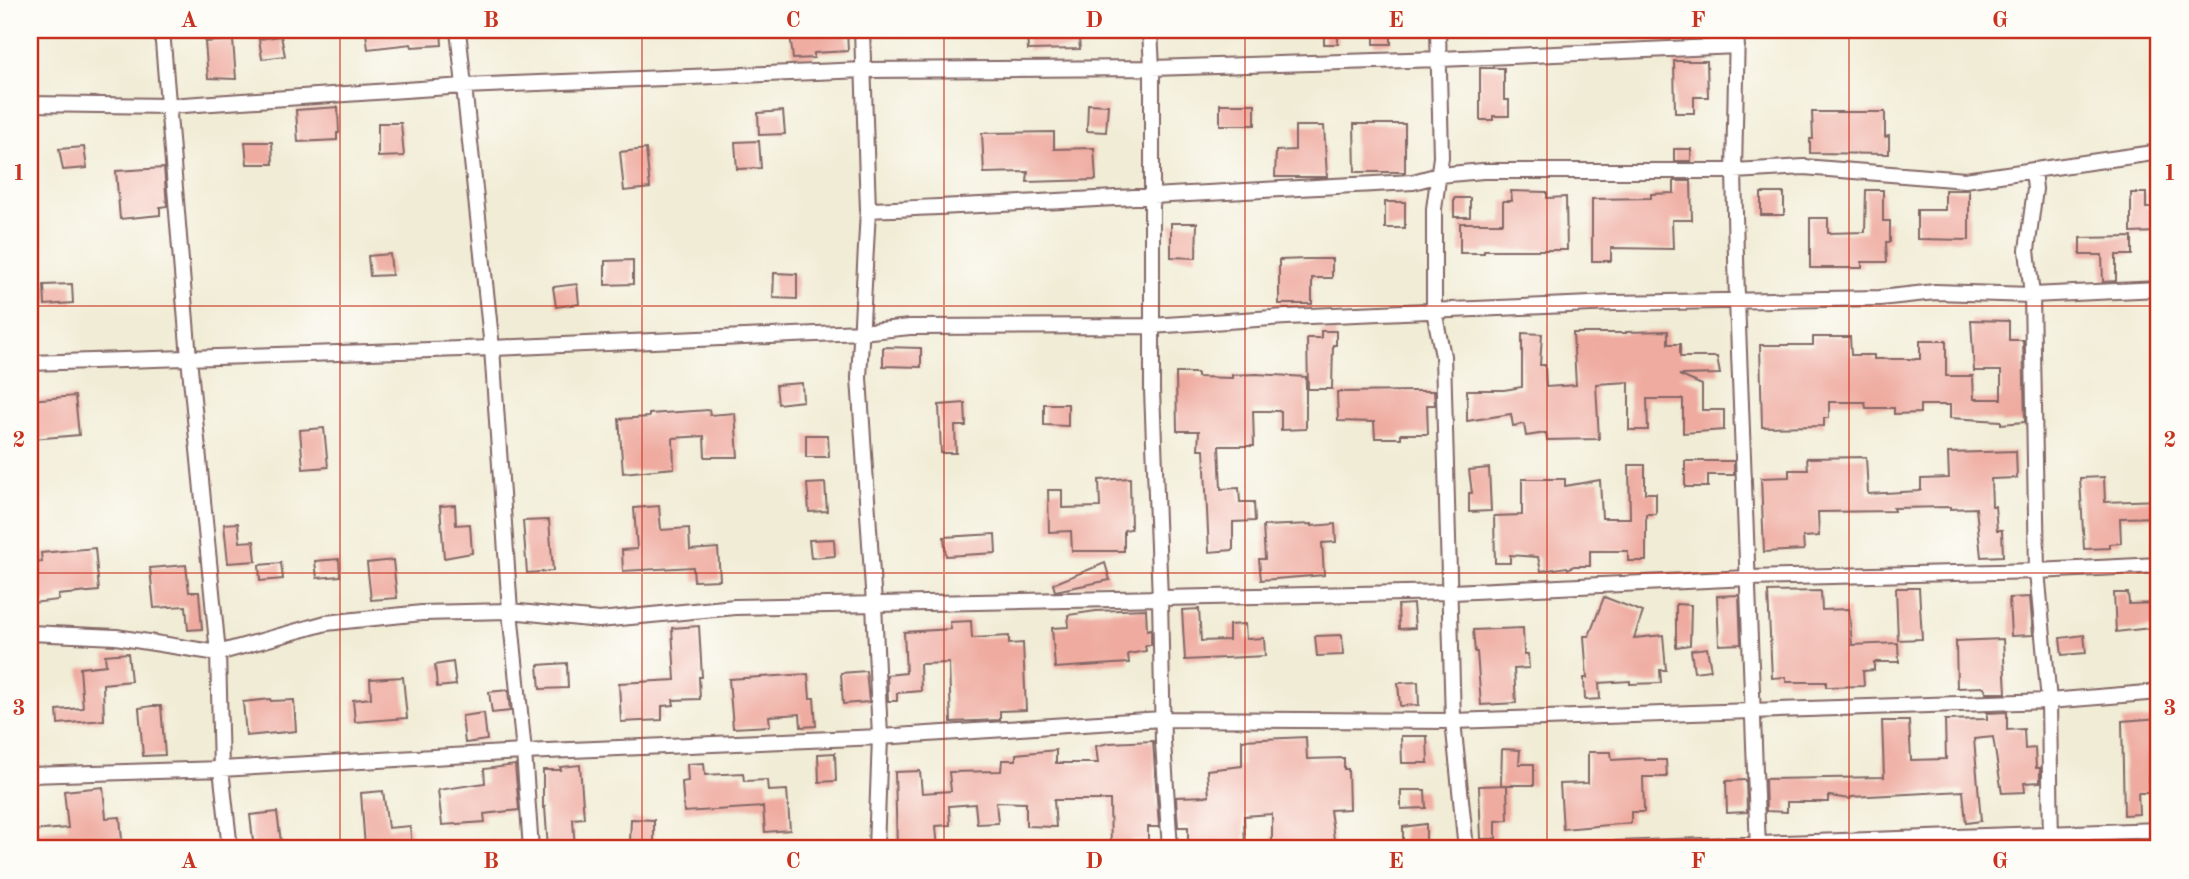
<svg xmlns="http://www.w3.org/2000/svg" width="2189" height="879" viewBox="0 0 2189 879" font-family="'Old Standard TT',serif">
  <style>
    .building { fill: #efaba0 }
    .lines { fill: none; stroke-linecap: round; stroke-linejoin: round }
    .minor-casing { stroke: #846766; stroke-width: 18 }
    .minor { stroke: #fff; stroke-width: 14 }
    .grid { fill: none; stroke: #c8321e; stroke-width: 2; stroke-opacity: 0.55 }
    .neatline { fill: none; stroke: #c8321e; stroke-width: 2.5 }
    .grid-label { font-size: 23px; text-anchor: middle; font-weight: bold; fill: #c8321e }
  </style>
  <rect width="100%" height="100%" fill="#fdfcf7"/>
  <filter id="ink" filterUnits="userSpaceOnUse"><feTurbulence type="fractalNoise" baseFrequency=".0143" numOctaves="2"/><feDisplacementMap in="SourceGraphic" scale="14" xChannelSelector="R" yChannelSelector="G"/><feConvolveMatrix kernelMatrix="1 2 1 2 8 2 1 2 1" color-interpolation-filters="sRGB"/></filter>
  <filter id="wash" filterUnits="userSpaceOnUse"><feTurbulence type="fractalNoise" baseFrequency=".00686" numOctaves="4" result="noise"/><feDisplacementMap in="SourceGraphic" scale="28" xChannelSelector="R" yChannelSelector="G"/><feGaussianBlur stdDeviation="1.57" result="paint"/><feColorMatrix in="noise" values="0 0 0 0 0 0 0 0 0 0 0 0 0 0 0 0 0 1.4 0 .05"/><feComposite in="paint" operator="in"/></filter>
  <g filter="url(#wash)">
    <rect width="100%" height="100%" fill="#f1ecd5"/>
    <g id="blocks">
      <path class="building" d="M388,30H441L442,45L412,47L411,44L368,49L366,33Z
        M847,30L848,51L814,53V58L793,59L790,33Z
        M1055,30H1078L1080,49L1028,50L1027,33Z
        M1324,30H1338V44H1324Z
        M1374,30H1391V44H1374Z
        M281,36L285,56L262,59L259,39Z
        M233,40L236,79L208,78L205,42Z
        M1674,61H1707L1708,97H1694V113H1675Z
        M1480,68H1504V100H1509V116H1493V120H1480Z
        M1088,104L1108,105L1106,132L1087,131Z
        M1220,104H1255V125H1220Z
        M338,107L339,133H337V140L298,142L296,110Z
        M783,111L785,134L759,135L758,113Z
        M1812,112H1885V137L1889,136V154L1810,153V139H1813Z
        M378,123H401L404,156L378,157Z
        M1354,124H1405V172H1355Z
        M1295,126H1324L1327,177H1275L1276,151L1295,150Z
        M1054,132V149L1094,148L1096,180L1027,182L1028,172L984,173L982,133Z
        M759,141L761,168L737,169L735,142Z
        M245,142H272L273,164H247Z
        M84,147L87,168L63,170L59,149Z
        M646,149L650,188L624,191L620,152Z
        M1674,149H1691V161H1674Z
        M164,168L167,206L160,207V215L120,219L116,171Z
        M1674,181H1691L1692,220H1672L1673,249L1611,248V261H1592V199L1651,198V194L1674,193Z
        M1866,190H1883V221H1890V242H1886L1887,262H1862V268H1810V218H1828V233L1865,232Z
        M1945,190H1969V240L1917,239V210H1945Z
        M1511,191L1547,192V198L1566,197L1567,250H1484V253H1460V223H1503V201H1512Z
        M1761,193H1784V215H1761Z
        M2131,193H2146V208H2157V232L2131,233Z
        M1454,198H1470V217H1454Z
        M1385,202H1405V228H1385Z
        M1171,223H1197L1196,258L1171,257Z
        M2132,237V255H2116V281L2103,282L2102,255H2080V238Z
        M390,254L392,275L370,276L368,256Z
        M1307,259H1332V278H1312V304H1279V260Z
        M633,260V284L605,285V261Z
        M774,273L797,274V299L773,298Z
        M72,284L73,303L45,305L44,285Z
        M577,284L579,304L556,307L553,287Z
        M1971,320L2009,321V340H2023L2025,422L2001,424V421L1950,418V405H1920V413L1894,414V408H1866L1865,402H1829V418H1824V426L1762,427L1760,345H1813V337H1850L1851,355H1874V359H1920V341H1946V376H1973L1974,399H2001V371H1974Z
        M1321,331H1336V345H1333L1332,389H1308L1307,338H1321Z
        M1668,331V344H1680V357H1717L1720,374L1679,375L1702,385V410H1724V430L1683,433V399H1647L1648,430H1629V382L1596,384L1599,439L1547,440L1546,433L1526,436L1524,424L1513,426L1511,414L1467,421V390H1504L1522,387V333L1542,334L1540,365H1545L1546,387L1576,385L1573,333H1626V332Z
        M883,347L921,348V367L883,366Z
        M1176,373H1197V377L1232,378V375L1257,374L1306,377V429L1281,430V411H1253L1254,446H1219L1221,489L1239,488L1240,502H1254L1255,521L1233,522V550L1209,552L1204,449H1198L1199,431H1177Z
        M802,383L803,401L778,404L776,385Z
        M1416,391H1434L1435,405H1427L1428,434H1401V438H1375L1374,422L1338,421L1337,392Z
        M75,396L79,435L33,439L30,400Z
        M965,403L966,426H955L956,453H941L939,405Z
        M1044,404H1068V426L1044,425Z
        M709,410L710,415L735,413L738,457H705L704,436L673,438L674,468L623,473L619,419L649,417V414Z
        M324,428L328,467L303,469L300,430Z
        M806,435H828L829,457H806Z
        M2016,451L2017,478L1991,479L1992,506H1995L1997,530H2002L2003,556L1981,557L1976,508L1950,509V507L1893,508L1894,511L1818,512L1819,536L1803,537L1804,550L1764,552L1761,478L1789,477V470H1808L1807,458L1866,457L1868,494L1919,491L1921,490V479L1949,478L1948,453Z
        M1685,461H1734V475H1708V487H1685Z
        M1629,465H1645V493H1656V514H1646V561H1628V551H1590V566H1574L1568,569L1567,567L1541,571L1538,557L1510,555V563H1495L1494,516L1522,515V479H1565V486L1600,480L1602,518H1630Z
        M1489,468L1491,511L1469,512V493H1472L1469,470Z
        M2104,477L2105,502L2159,500V517L2120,518L2121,543L2110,544V548L2084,549L2080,478Z
        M1130,478L1131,529L1124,530V551H1072L1071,531L1049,532L1048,490H1062V508L1100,507L1099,480Z
        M825,483L827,511L809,512L807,484Z
        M455,505L456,525L470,524L472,553L444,558L440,506Z
        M659,506L661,530L689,528L690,550L718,548L720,580L694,581L693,567L623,571L622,550L637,549L634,508Z
        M549,520L553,571L527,573L523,521Z
        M238,523L240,542L254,541L256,561L228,563L224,524Z
        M1312,524V526L1335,524L1336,542L1322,543L1324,575L1261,580L1259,559H1265L1263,526Z
        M995,534L996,553L946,556L944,537Z
        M834,539L835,556L811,558L809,540Z
        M95,548L99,591L58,595L59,600L32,603L30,563L42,562L41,553Z
        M339,559L340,576L317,578L315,561Z
        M393,560L397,598L371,600L367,563Z
        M281,563L283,579L260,581L259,565Z
        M1105,563L1110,580L1055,591L1053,584Z
        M186,565L189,592H199L202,629L188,630L186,606L154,608L150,568Z
        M1896,588H1919L1922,639L1898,640Z
        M1821,591L1822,610L1849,609L1852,645L1898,643L1899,662H1874V670L1863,671L1864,686L1826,687V682H1786V677L1772,678L1768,592Z
        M2114,593H2128L2129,604L2159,603V627L2116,632Z
        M1739,595L1741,644L1719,645L1717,596Z
        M1604,597L1643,612L1634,638L1663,635L1666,670H1660L1661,683L1630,684V681L1599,683L1600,699L1585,700L1584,678H1587L1584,636H1589Z
        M2030,597L2033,635L2011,636L2009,598Z
        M1413,604L1415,628L1399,629L1398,605Z
        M1676,604L1691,605L1690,645L1676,647Z
        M1146,609L1147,630L1151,629V645L1145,646L1146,651L1128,654L1129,663L1055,668L1052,628L1069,627L1068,615L1096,611Z
        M1199,609L1201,641L1229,640V625L1245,624L1246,639L1264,638L1265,656L1185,660L1182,610Z
        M971,621L972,638L1009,636V644L1023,643L1026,710L1000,711V720L951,722L949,663L920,664L921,691L897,693V701H888L887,675L906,673L904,632L951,629L950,622Z
        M699,626L702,677H699L700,699L673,700L674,705L662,706V720L621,722L619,683L675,680L672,628Z
        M1523,628L1524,654H1528L1529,668L1514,669L1516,703L1481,705L1477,652H1475L1473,630Z
        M1342,635L1343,655L1317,656L1315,636Z
        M2084,635L2086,653L2062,655L2060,638Z
        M2003,639L2006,693H1986L1985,687L1957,688L1956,641Z
        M1707,648L1711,670L1694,672L1691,650Z
        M128,653L131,681L103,684L104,720L58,724L57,710L83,708L80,668L106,665L105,655Z
        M453,662L456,685L437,687L435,665Z
        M567,663L568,688L540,689L538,665Z
        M866,671L869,702L843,704L841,673Z
        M808,674L810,698H814L816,726L801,727L800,714L769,716L770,726L733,728L729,679Z
        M403,677L407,718L355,722L353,700L371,698L370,679Z
        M1418,682L1419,705L1400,706L1398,683Z
        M508,690L510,711L492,713L489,692Z
        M270,699L271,701L294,700L296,731L246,736L243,702Z
        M152,706H161L165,755L143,756L139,708Z
        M2007,712V730L2024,729L2025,749L2035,748L2036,768H2040V782L2024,783L2025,792L2002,793L1993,737L1974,739L1981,821L1966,823L1963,791L1851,797L1850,799L1829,796V802H1787V812L1766,811L1765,779L1884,777L1882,721H1909L1911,760L1946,759L1945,720L1987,719V713Z
        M484,713L487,740L465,743L462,716Z
        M2159,718V776H2149V793H2138L2139,814L2124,815L2122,721Z
        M1401,736H1427L1428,763H1402Z
        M1306,737L1307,759L1344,758V769H1348L1349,809L1330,810L1335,846L1272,848V814L1244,816L1245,849H1188V827H1178L1176,797L1209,796L1207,770L1242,766V740Z
        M1153,741L1159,827H1148V841L1131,840V848L1111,849L1110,800H1054L1056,827L1026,826V803L996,802L998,823L977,824L975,804L949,806L950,825L936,826L938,849H897L895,772L920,771L922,793L951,791L949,772L1001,771L1002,760H1016V754L1056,750V763H1098L1096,746L1109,743Z
        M1502,749L1520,750L1519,764H1534V785H1501Z
        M1588,752H1611L1612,760L1645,758V760H1666L1667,777H1643L1644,812H1631V823L1563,829L1560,784L1588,783Z
        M835,753L836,781L819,782L818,754Z
        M704,763L705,775L743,773L744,781L767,780L768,791L787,790L790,830L765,832L763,807L684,812L682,782L688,781L687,764Z
        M515,765L519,810L484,814L485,822L442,825L438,790L485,783L484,769Z
        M580,765L584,818L573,819L575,849H548L545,807L543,808V770H561L560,767Z
        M1746,780L1747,812L1727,813L1726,781Z
        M1507,785L1508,820L1496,821V839H1481L1479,786Z
        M103,787L106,818L120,817L122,840L65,847V849H30V831L68,828L64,791Z
        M1401,790H1425L1426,808L1401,809Z
        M383,791L388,828L410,826L412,847L391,849V845L365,848L361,793Z
        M277,812L282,849H254L250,815Z
        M631,819L654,820V842H630Z
        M1426,824V842L1403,844V827Z"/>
    </g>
  </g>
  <g filter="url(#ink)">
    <use href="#blocks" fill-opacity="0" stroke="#846766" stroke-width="2"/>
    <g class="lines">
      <g class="minor-casing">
        <path id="minor" d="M162,30L189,358L218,653L221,769L230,849
          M458,30L492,348L510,611L524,752L531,849
          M862,30L868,210L859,378L874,604L880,737L876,849
          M1150,30L1152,68V390L1160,599L1163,742L1170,849
          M1438,30L1441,157L1434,209V311L1443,356L1453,721L1466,849
          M1737,30L1734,171L1737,300L1758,849
          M30,104L169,106L464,86L864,70L1152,68L1440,59L1737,46
          M2033,170L2035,189L2027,250L2032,295L2037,571L2049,701L2051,849
          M868,210C1050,203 1231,191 1413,182L1439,175L1483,171H1734L1804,167L1965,180L2153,153L2159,155
          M30,363L492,348L861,332L910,327L1151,326L1286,317L1614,303L1880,298L1935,292L2032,295L2159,289
          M30,633L116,637L218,653L326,623L422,613L510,611L599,620L735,607L1452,592L1749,578L2037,571L2159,565
          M30,775L221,769L524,752L880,737L1162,719L1453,721L2049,701L2159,692
          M1616,849L2159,830"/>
      </g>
      <use href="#minor" class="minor"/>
    </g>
  </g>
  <path class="grid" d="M340,30V849M642,30V849M944,30V849M1245,30V849M1547,30V849M1849,30V849M30,306H2159M30,573H2159"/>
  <rect width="2189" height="879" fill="none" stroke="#fdfcf7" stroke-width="77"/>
  <rect x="38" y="38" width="2112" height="802" class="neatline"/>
  <g class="grid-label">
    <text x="189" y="27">A</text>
    <text x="491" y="27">B</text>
    <text x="793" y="27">C</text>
    <text x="1094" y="27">D</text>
    <text x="1396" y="27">E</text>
    <text x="1698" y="27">F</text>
    <text x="2000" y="27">G</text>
    <text x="19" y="180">1</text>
    <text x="2170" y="180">1</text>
    <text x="19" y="447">2</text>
    <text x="2170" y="447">2</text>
    <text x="19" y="715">3</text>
    <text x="2170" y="715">3</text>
    <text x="189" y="868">A</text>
    <text x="491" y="868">B</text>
    <text x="793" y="868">C</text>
    <text x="1094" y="868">D</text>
    <text x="1396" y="868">E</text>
    <text x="1698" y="868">F</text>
    <text x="2000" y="868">G</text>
  </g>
</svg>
